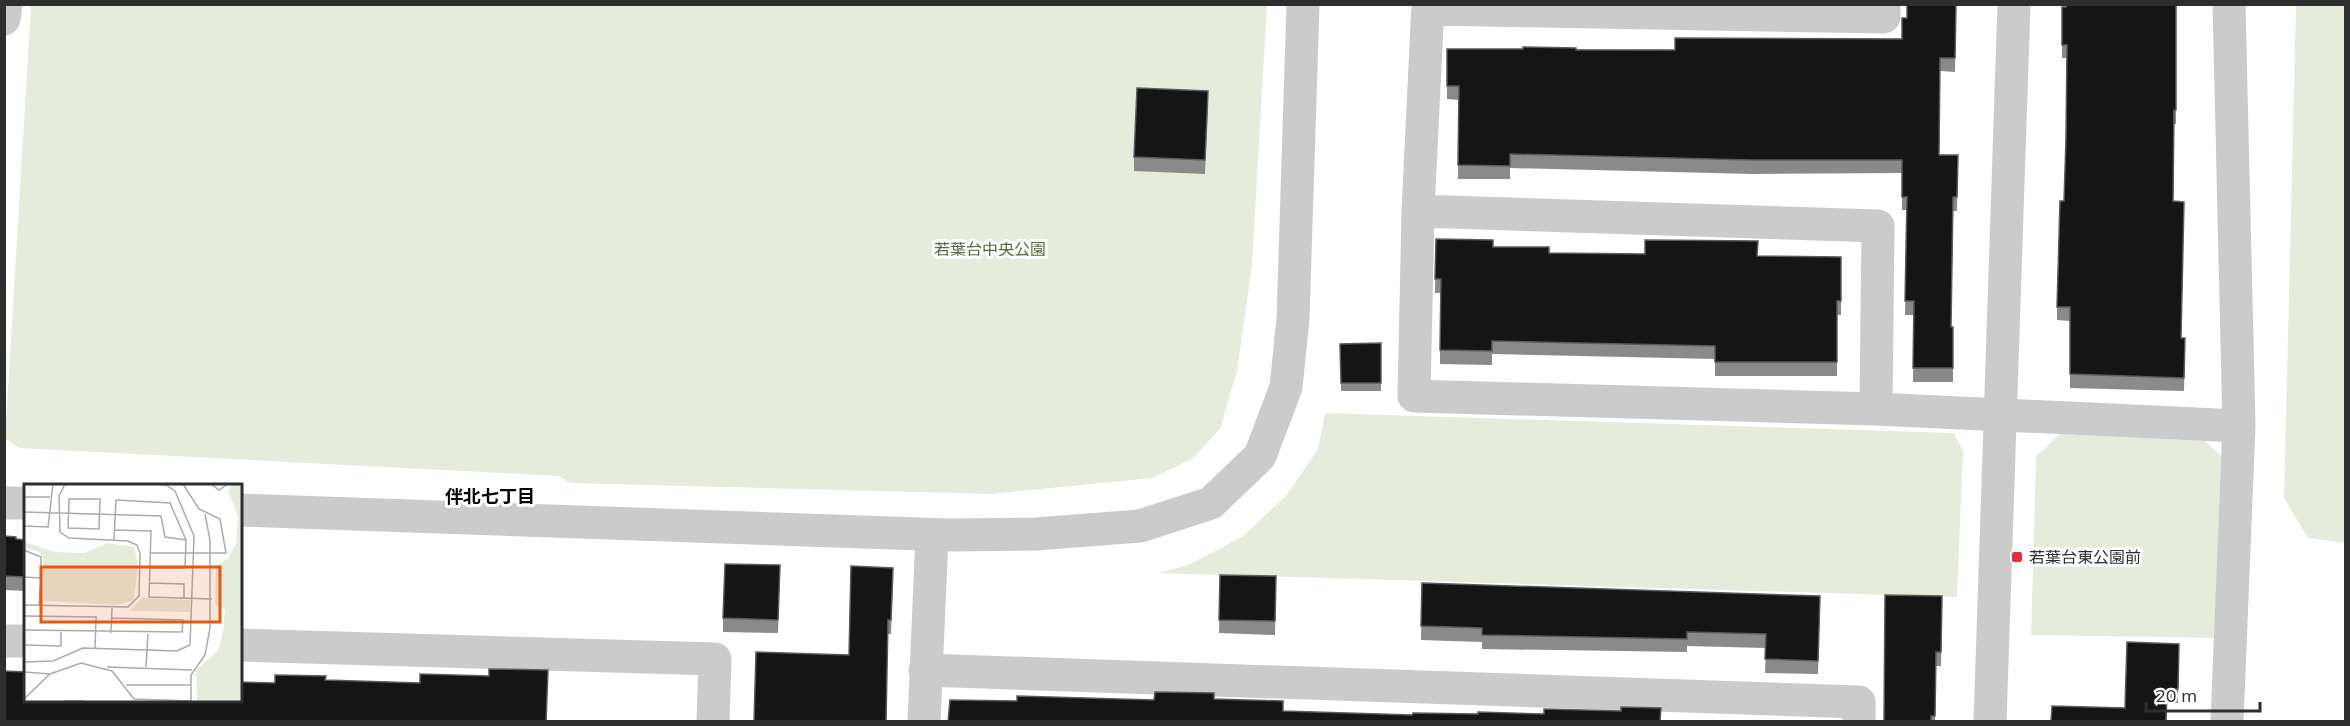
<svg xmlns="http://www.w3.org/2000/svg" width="2350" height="726" viewBox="0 0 2350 726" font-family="Mulish,'Noto Sans JP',sans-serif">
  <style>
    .green { fill: #e5ecdc }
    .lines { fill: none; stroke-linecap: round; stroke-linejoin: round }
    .minor { stroke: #cbcbcb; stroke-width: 33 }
    .tertiary { stroke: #cbcbcb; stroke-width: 33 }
    .wall { fill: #8a8a8a }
    .building { fill: #151515; stroke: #5b5b5b; stroke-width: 1.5 }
    .poi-dot { fill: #e92d3f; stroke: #fff; stroke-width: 2 }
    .labels { text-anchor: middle; stroke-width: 6; stroke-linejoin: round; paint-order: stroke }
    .park-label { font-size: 16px; fill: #536b3b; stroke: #fff }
    .poi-label { font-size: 16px; fill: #2e2e2e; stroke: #fff; text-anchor: start }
    .neighbourhood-label { font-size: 18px; font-weight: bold; fill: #000; stroke: #fff }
    .inset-road { fill: none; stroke: #ababab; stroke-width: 1.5 }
    .view { fill: #e8590c; fill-opacity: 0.15; stroke: #e8590c; stroke-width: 3 }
    .inset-edge { fill: none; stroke: #2e2e2e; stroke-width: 3 }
  </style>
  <rect width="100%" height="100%" fill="#fff"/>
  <path class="green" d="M31,5H1267L1252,266L1237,371L1220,429L1192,459L1152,478L991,494L570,483L559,476L19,448L5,438Z
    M2296,5H2345V543L2308,538L2284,498Z
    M1325,413L1954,433L1963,451L1957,597L1158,573L1188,565L1242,537L1286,496L1318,449Z
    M2060,434L2205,441L2222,457L2219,638L2031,635L2036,457Z"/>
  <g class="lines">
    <path class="minor" d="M1428,4L1418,211L1414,396L1876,409L2239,426
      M1428,9L1884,17V4
      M4,19L6,4
      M1418,211L1878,226L1876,409
      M4,641H26
      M240,645L715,659L713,722
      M925,670L1859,702V722
      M924,722L932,535
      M2227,722L2239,426L2229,4"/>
    <path class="tertiary" d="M4,503H26
      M240,510L949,535L1036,534L1140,526L1211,503L1260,456L1286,387L1293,319L1303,4
      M1990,722L2014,4"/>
  </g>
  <path class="wall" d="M1956,4L1955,72L1940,71L1939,155H1958L1957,211H1953L1951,327H1953V382H1913L1914,315H1905L1907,210H1902V173L1752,174L1510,168V179H1458L1459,100L1447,99V49L1675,50L1902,39L1907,18Z
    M2176,4V124H2174L2173,201L2181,338H2185L2184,391L2070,388V321L2057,320V307L2064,201L2066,138L2067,58H2062V7Z
    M1208,105L1205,174L1134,171V157Z
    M1436,239L1493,247L1549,253L1841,257V315H1837V376H1715V359L1492,354V365L1440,364V293H1435Z
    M1381,343V391H1341L1340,344Z
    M4,536L16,539L26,540V591L4,590Z
    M780,565L778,633L723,632V618Z
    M1220,575L1276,576L1275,635L1219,633Z
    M893,581L891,634H888L849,655Z
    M1422,583L1820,596L1818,674L1765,673L1766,648L1687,646V652L1482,649V642L1421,640Z
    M1942,596L1941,666H1936L1935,722H1884Z
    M2179,644L2178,703H2167L2125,708Z"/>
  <path class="building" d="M1907,4H1956L1955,58H1940L1939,155H1958L1957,197H1953L1951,327H1953V368H1913L1914,301H1905L1907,197H1902V160H1752L1510,154V166L1458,165L1459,86H1447V49H1523V47L1576,48V50H1675V38L1902,39V18H1907Z
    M2067,4H2176V110H2174L2173,201L2184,202L2181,338H2185L2184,378L2070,374V307H2057L2060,201H2064L2066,138L2067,45H2062V7H2066Z
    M1137,88L1208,91L1205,160L1134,157Z
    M1436,239L1493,240V247H1549V253L1645,254V240L1758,241L1757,256L1841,257V301H1837V362H1715V346L1492,341V351L1440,350L1441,279H1435Z
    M1381,343V383H1341L1340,344Z
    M4,536L16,537V539L26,540V577L4,576Z
    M725,564L780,565L778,620L723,618Z
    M851,566L893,568L891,620H888L886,722H754L756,652L849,655Z
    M1220,575L1276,576L1275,621L1219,620Z
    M1422,583L1820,596L1818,661L1765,659L1766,634L1687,632V639L1482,635V628L1421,626Z
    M1885,595L1942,596L1941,652H1936L1935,716H1931V722H1884Z
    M2127,642L2179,644L2178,689H2167L2166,722H2051L2052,706L2125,708Z
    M489,669L548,670L546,722H4V671L26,672V700H240V682L275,683V675L326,676L325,680L420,683V674L489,676Z
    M1155,692L1214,693V699L1283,701V711L1412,715L1413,713L1478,714V712L1544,714V709L1621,711V707L1661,708L1660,721L1679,722H948L950,700L1017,701V696L1154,700Z"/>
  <rect class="poi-dot" x="2011" y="551" width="12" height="12" rx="3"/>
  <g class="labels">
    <g class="park-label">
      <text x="990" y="255">若葉台中央公園</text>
    </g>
    <g class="poi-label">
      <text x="2029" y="563">若葉台東公園前</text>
    </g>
    <g class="neighbourhood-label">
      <text x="490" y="503">伴北七丁目</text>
    </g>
  </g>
  <g transform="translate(24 484)">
    <rect width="218" height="218" fill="#fff"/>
    <path d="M208,0H217V217H173L172,186L194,167L199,148L201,125L191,121L192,82L204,74L212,60L214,32L204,7ZM0,58L31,68L60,69L84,59L110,63L114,79L110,116L93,121L19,117V74L15,68L0,63ZM118,114L166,116V128L105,127Z" fill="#e5ecdc"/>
    <path class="inset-road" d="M187,0L195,6L204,0M0,13H26M45,15H76L75,45L44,44ZM0,28L137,32L141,53L162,56M0,42L24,43L29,0M91,46L127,47L125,113L188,115M90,56L92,16L146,19L162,56L161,84H126M0,66L17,73V94M127,69H202L196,35L175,25L159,0M0,93L17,94L15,121M125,99L160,100V114M0,121L104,123L115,112L116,69L113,61L104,57L45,54L36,48L35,12L41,0M0,132L72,133L71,164M0,146L158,148L159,136L88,134M87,149L88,124M0,161L37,162V148M0,178L29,177L59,164L153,167L166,161L170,52L151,7L142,1L129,0M83,183L168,186M122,183L124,150M0,188L26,190M102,201H166M0,215L26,190L57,179L88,187L110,215L167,217V191L181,171L186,144V56L181,30M40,217H61"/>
    <path class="view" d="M17,83H196V138H17Z"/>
    <rect width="218" height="218" class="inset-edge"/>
  </g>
  <rect width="2350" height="726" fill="none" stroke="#2e2e2e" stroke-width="12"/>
  <path d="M2146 702v9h114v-9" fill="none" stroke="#2e2e2e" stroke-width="3"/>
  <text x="2155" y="702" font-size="18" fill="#2e2e2e" stroke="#ffffff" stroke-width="4.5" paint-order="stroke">20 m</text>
</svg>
